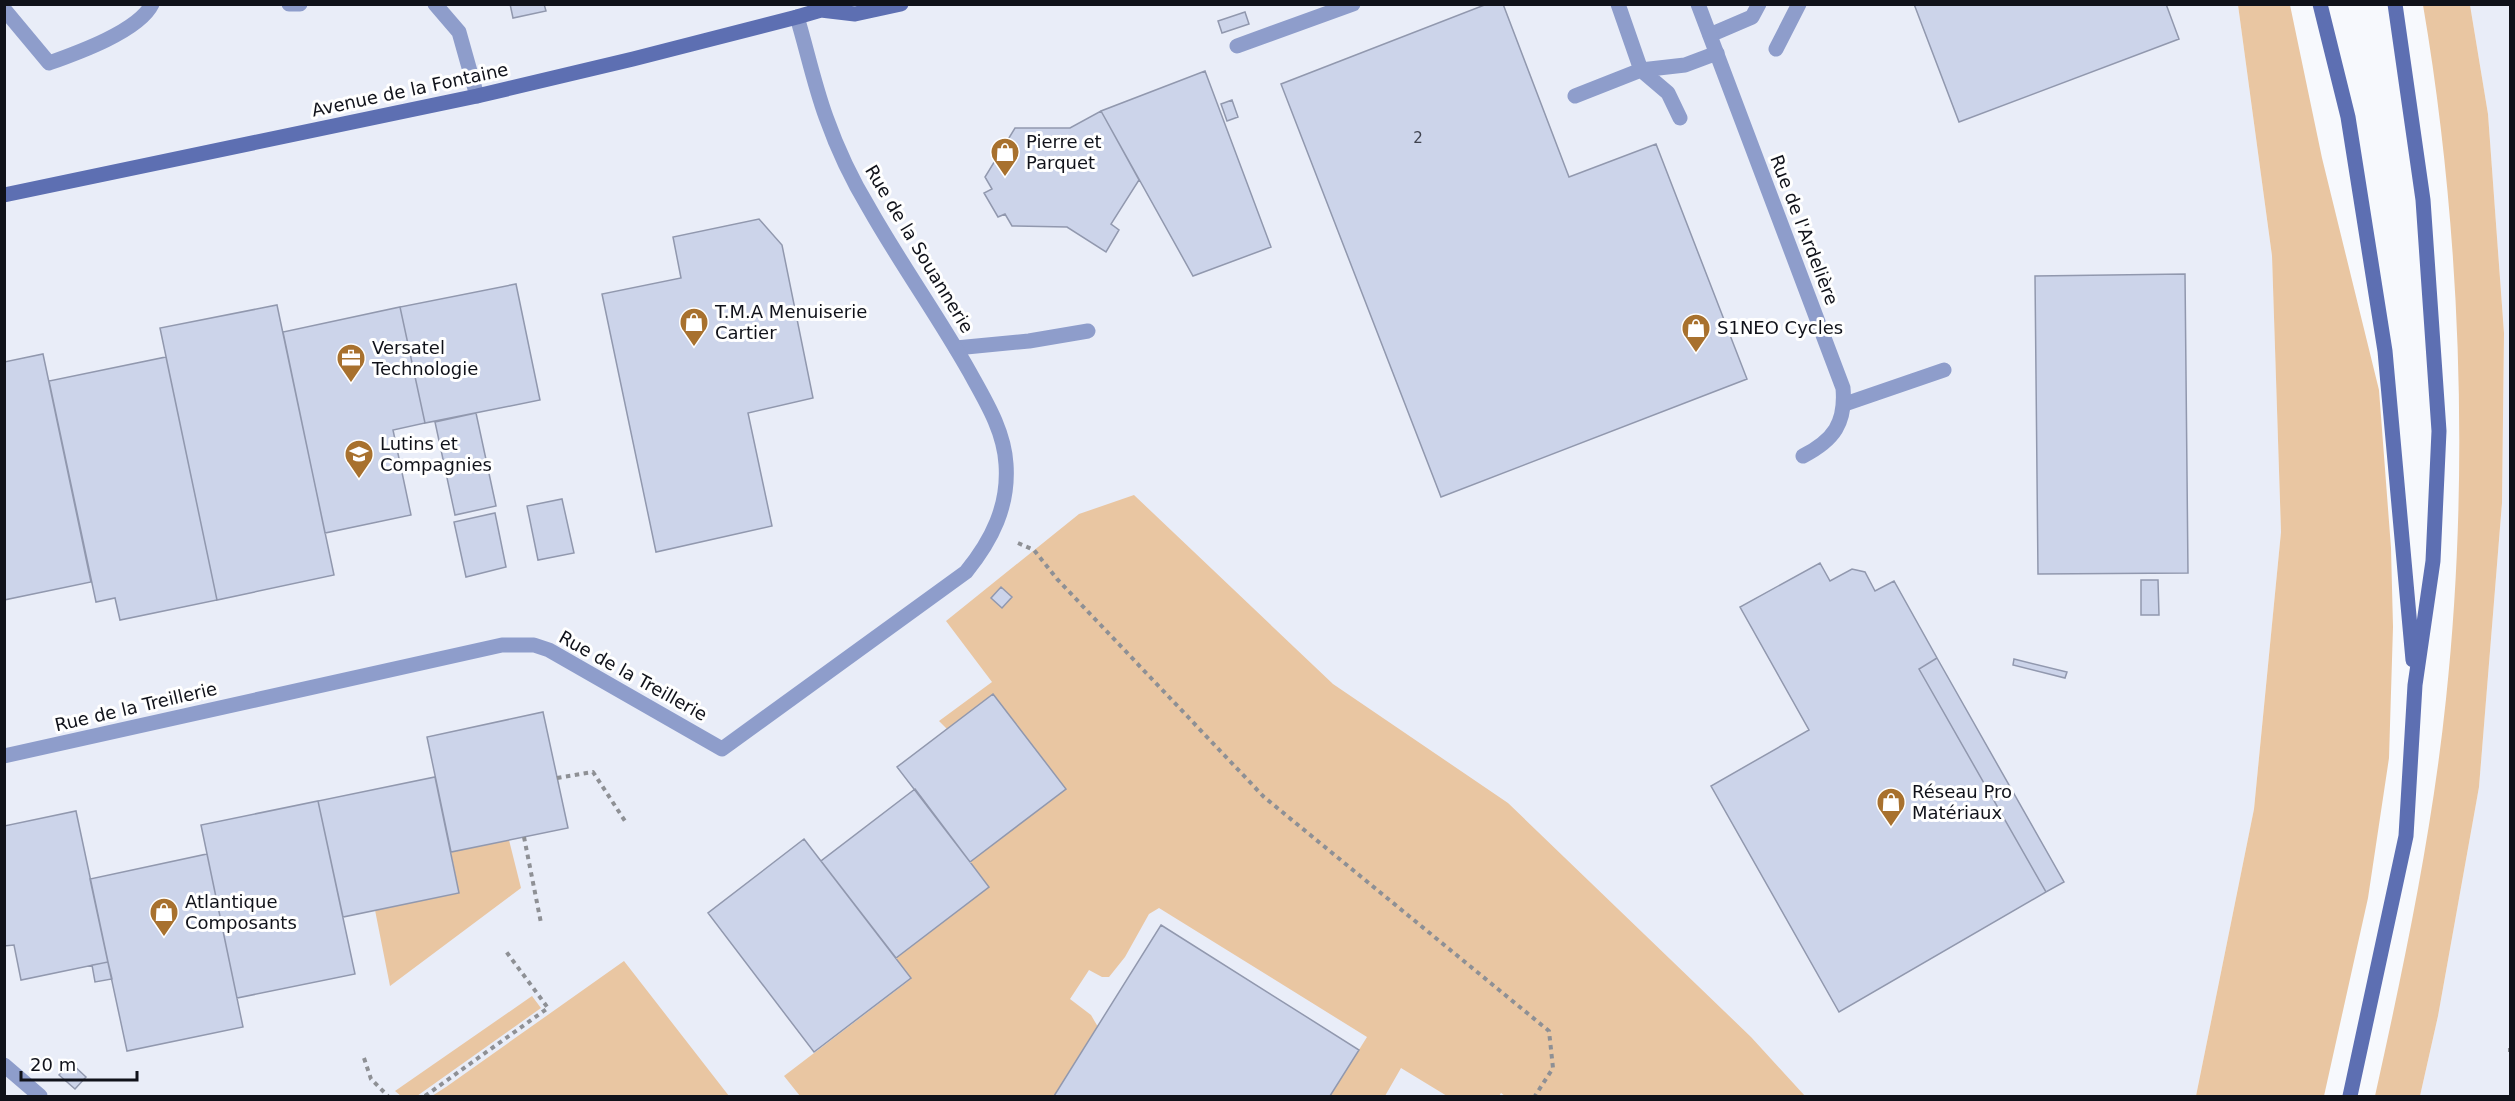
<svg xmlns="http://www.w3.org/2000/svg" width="2515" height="1101" viewBox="0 0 2515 1101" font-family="'DejaVu Sans',sans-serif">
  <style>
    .built { fill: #e9edf8 }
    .green { fill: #e9c6a2 }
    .building { fill: #ccd4ea; stroke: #9198ae; stroke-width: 1.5 }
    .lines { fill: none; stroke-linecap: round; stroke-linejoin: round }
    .path { stroke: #8e9095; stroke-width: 4; stroke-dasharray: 4.5 4.5; stroke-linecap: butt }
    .lane { stroke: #8e9dcb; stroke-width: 15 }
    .street { stroke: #8e9dcb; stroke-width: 15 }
    .secondary { stroke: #5d6fb2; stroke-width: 15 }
    .labels { text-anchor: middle; stroke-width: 6; stroke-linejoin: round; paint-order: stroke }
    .number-label { font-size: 15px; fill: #3f424e }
    .street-label { font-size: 18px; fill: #10121a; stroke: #fff }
    .poi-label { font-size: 18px; fill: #10121a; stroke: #fff; text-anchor: start }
  </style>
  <rect width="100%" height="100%" fill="#f7f9fd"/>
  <path class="built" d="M5,5H2238L2272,256L2281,532L2254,809L2196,1096H5Z
    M2470,5H2510V1096H2420L2438,1016L2479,787L2502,503L2504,333L2488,114Z"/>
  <path class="green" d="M2238,5H2290L2322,158L2379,390L2391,548L2393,627L2389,758L2368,898L2324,1096H2196L2254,809L2281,532L2272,256Z
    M2423,5H2470L2488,114L2504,333L2502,503L2479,787L2438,1016L2420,1096H2375C2404,965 2432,833 2446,699C2470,475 2461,227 2423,5Z
    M1134,495L1333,684L1508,803L1751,1037L1805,1096H1505L1501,1093L1499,1096H1447L1401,1068L1385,1096H1330L1367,1037L1159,908L1149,914L1125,957L1109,977H1102L1089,970L1070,999L1091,1015L1098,1027L1054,1096H800L784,1076L911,979L896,958L989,887L970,862L1065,789L947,729L939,721L992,682L946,621L1079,514Z
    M509,840L521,888L390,986L375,910L459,893L451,852Z
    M624,961L729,1096H432L446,1087Z
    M532,996L541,1008L417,1096H401L395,1091Z"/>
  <path class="building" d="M510,4H544L546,11L513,18Z
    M1487,4H1503L1569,177L1656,144L1747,379L1441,497L1281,84Z
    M1914,4H2166L2179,39L1959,122Z
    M1245,12L1249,24L1222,33L1218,21Z
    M1205,71L1271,247L1193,276L1101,111Z
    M1232,100L1238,117L1227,121L1221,104Z
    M1101,111L1139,180L1111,224L1119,230L1106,252L1067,227L1012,226L1005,214L998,217L984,193L992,189L985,177L1015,128H1070Z
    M759,219L782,245L813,398L748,413L772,526L656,552L602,294L681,278L673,237Z
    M2185,274L2188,573L2038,574L2035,276Z
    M516,284L540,400L425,423L400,307Z
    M277,305L334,575L217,600L160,328Z
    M400,307L425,423L393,430L411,515L325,533L283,332Z
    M43,354L91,582L4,600V362Z
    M166,357L217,600L120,620L115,598L96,602L49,381Z
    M476,413L496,506L455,515L435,422Z
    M562,499L574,553L538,560L527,506Z
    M495,513L506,567L466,577L454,522Z
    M1820,563L1830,581L1852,569L1865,572L1875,591L1894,581L1937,658L1919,669L2046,892L1839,1012L1711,786L1809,730L1740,607Z
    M2141,580H2158L2159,615H2141Z
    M1001,587L1012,597L1002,608L991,598Z
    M1937,658L2064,882L2046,892L1919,669Z
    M2014,659L2067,672L2065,678L2013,665Z
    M993,694L1066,789L970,862L897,767Z
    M543,712L568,828L451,852L427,737Z
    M435,777L459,893L343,917L318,801Z
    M915,789L989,887L896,958L821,861Z
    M318,801L355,974L237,998L201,825Z
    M76,811L108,962L21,980L14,945L4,946V826Z
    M804,839L911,978L814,1052L708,913Z
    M207,854L243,1027L127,1051L90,879Z
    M1161,925L1359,1050L1330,1096H1054Z
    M108,962L112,979L95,982L92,965Z
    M70,1062L86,1077L75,1089L59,1075Z"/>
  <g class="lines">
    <path class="path" d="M1018,543L1034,550L1057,579L1264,797L1549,1031L1553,1068L1535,1096
      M557,778L593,772L625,821
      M524,837L541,923
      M2510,1052V1048
      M364,1058L371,1079L388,1096
      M425,1096L548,1008L505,950"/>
    <path class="lane" d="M289,4H300
      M435,4L459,32L477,96
      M1618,4L1641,70L1668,93L1680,118
      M4,9L49,63C77,53 139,31 152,4
      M1710,35L1752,17L1759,4
      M1237,46L1353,4
      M1776,49L1799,4
      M1575,96L1641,70L1685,65L1717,53
      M956,348L1029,341L1088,331
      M1845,404L1944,370"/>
    <path class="street" d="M1698,4L1843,388C1846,423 1834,440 1803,456
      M4,756L502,645H534L549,650L722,749L966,572C992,540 1009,506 1006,464C1004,430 985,400 969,371C938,316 900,263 869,208C852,180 837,148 826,117C814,84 807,50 797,17
      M4,1065L40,1096"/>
    <path class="secondary" d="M2320,4L2348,117L2385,351L2413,660
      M821,10L855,14L901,4
      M4,195L477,96L633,59L797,17L821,10L828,4
      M2350,1096L2406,836L2415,685L2433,561L2439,431L2423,200L2395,4"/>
  </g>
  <defs>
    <g id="shop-pin" transform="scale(1.5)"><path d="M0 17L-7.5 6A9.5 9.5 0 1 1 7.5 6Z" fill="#a8712e" stroke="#fff"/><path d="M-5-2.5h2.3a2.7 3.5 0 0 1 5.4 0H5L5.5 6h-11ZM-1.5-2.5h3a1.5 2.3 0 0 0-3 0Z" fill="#fff"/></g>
    <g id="office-pin" transform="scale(1.5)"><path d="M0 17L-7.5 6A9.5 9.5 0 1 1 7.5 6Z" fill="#a8712e" stroke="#fff"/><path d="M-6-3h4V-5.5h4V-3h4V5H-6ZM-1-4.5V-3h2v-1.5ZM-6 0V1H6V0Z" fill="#fff"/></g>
    <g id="school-pin" transform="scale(1.5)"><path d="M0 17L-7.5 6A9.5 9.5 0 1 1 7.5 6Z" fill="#a8712e" stroke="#fff"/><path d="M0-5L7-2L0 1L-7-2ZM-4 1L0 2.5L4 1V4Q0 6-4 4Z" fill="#fff"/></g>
  </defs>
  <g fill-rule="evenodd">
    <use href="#shop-pin" x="1005" y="152"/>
    <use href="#shop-pin" x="694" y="322"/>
    <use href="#shop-pin" x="1696" y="328"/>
    <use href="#office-pin" x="351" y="358"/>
    <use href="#school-pin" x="359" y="454"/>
    <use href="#shop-pin" x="1891" y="802"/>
    <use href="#shop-pin" x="164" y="912"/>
  </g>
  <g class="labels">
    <g class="number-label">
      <text x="1418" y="143">2</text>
    </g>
    <g class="street-label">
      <text transform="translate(410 90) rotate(-12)" y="6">Avenue de la Fontaine</text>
      <text transform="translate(1804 230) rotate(69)" y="6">Rue de l'Ardelière</text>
      <text transform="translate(919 249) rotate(59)" y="6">Rue de la Souannerie</text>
      <text transform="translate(633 676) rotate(29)" y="6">Rue de la Treillerie</text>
      <text transform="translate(136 707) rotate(-13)" y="6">Rue de la Treillerie</text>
    </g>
    <g class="poi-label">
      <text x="1026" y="148">Pierre et<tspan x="1026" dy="21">Parquet</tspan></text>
      <text x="715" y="318">T.M.A Menuiserie<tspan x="715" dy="21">Cartier</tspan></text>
      <text x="1717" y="334">S1NEO Cycles</text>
      <text x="372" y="354">Versatel<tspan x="372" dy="21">Technologie</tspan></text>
      <text x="380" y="450">Lutins et<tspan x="380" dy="21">Compagnies</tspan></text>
      <text x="1912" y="798">Réseau Pro<tspan x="1912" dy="21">Matériaux</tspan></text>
      <text x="185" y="908">Atlantique<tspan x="185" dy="21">Composants</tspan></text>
    </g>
  </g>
  <rect width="2515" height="1101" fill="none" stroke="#10121a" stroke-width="12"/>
  <path d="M21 1071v9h116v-9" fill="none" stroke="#10121a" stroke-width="3"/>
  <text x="30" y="1071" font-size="18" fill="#10121a" stroke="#ffffff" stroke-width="4.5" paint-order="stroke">20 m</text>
</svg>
